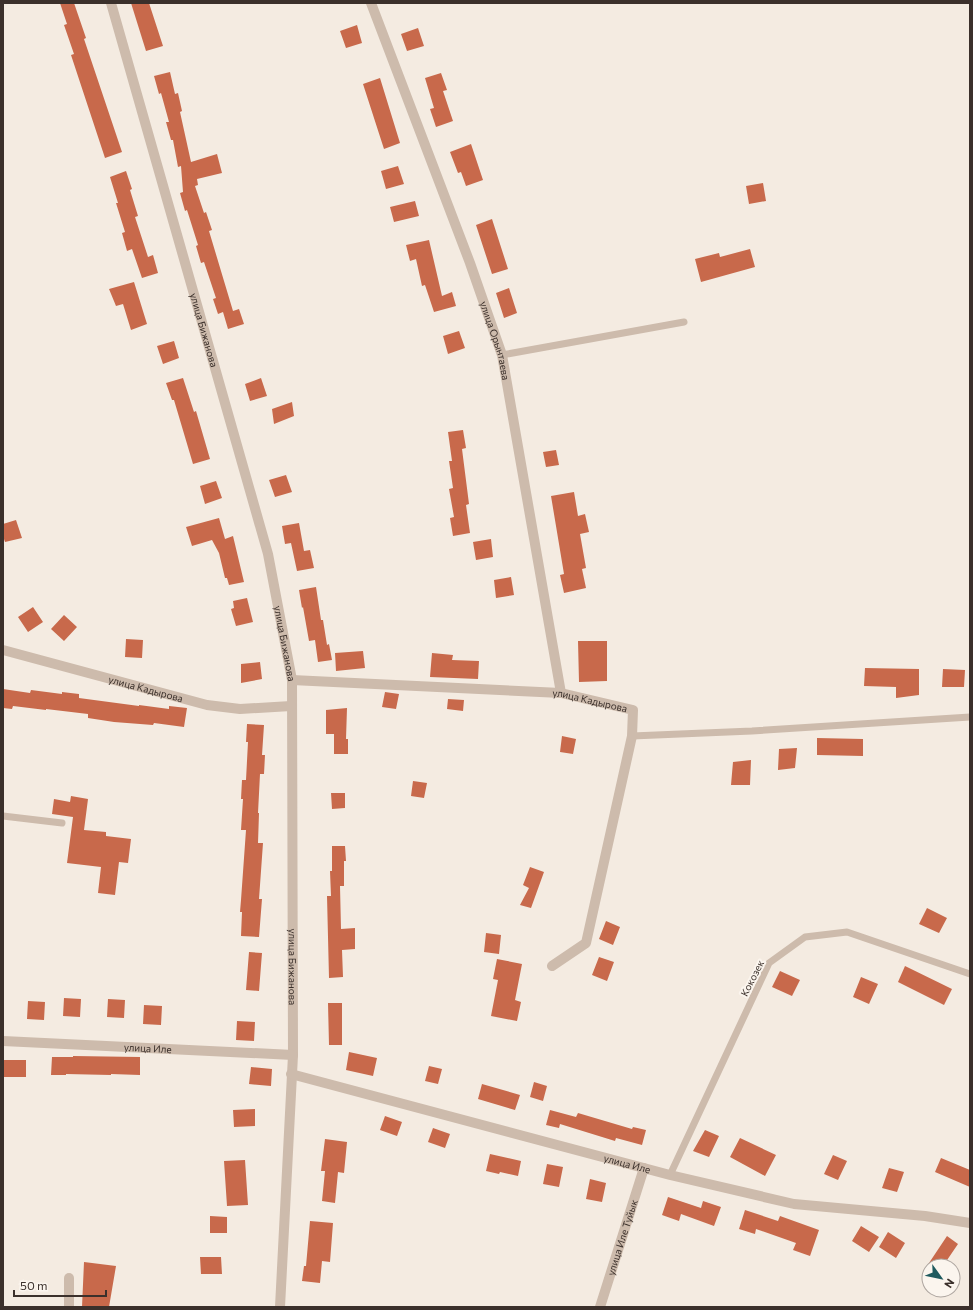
<svg xmlns="http://www.w3.org/2000/svg" width="973" height="1310" viewBox="0 0 973 1310" font-family="Commissioner,sans-serif">
  <style>
    .building { fill: #c8694b }
    .lines { fill: none; stroke-linecap: round; stroke-linejoin: round }
    .service { stroke: #cdbbac; stroke-width: 7 }
    .minor { stroke: #cdbbac; stroke-width: 10 }
    .labels { text-anchor: middle; stroke-width: 4; stroke-linejoin: round; paint-order: stroke }
    .street-label { font-size: 10px; fill: #3b302b; stroke: #fbf5ee }
  </style>
  <rect width="100%" height="100%" fill="#f4ebe1"/>
  <path class="building" d="M60,3H74L86,38L84,39L122,152L105,158L71,55L74,54L64,25L67,24Z
    M131,3H149L163,46L146,51Z
    M357,25L362,43L346,48L340,31Z
    M418,28L424,46L407,51L401,34Z
    M170,72L175,94L178,93L182,111L180,112L191,162L217,154L222,173L197,179L198,185L195,186L204,213L206,212L212,230L209,231L233,311L239,309L244,324L228,329L223,312L218,314L213,299L216,298L204,262L201,263L196,246L198,245L187,210L185,211L180,193L183,192L181,166L178,167L173,140H171L166,122H169L161,93L159,94L154,76Z
    M441,73L447,90L443,91L453,121L436,127L430,109L434,108L425,78Z
    M380,78L400,143L384,149L363,84Z
    M471,144L483,180L466,186L461,172L458,173L450,152Z
    M398,166L404,184L386,189L381,171Z
    M126,171L132,189L130,190L138,216L135,217L148,257L153,255L158,273L142,278L132,249L127,251L122,233L125,232L116,203H118L110,177Z
    M763,183L766,201L749,204L746,186Z
    M415,201L419,216L394,222L390,207Z
    M492,219L508,269L492,274L476,225Z
    M429,240L442,296L452,292L456,306L434,312L425,285L422,286L416,259L410,261L406,245Z
    M750,249L755,267L701,282L695,259L719,253L720,257Z
    M134,282L147,324L131,330L123,304L116,306L109,289Z
    M509,288L517,313L504,318L496,293Z
    M459,331L465,348L448,354L443,336Z
    M174,341L179,358L163,364L157,346Z
    M183,378L194,412L196,411L210,459L193,464L174,400H172L166,383Z
    M261,378L267,396L250,401L245,384Z
    M292,402L294,416L274,424L272,409Z
    M463,430L466,448L462,449L469,504L466,505L470,533L453,536L450,518L454,517L449,489L453,488L449,461H452L448,432Z
    M556,450L559,465L546,467L543,452Z
    M286,475L292,492L275,497L269,480Z
    M216,481L222,498L205,504L200,486Z
    M574,492L578,516L585,514L589,532L580,534L586,568L582,569L586,588L564,593L560,575L564,574L551,496Z
    M219,518L225,539L233,536L244,582L229,585L227,578H225L219,553L212,540L192,546L186,527Z
    M16,520L22,538L5,542L3,536V524Z
    M299,523L304,551L310,550L314,568L297,571L291,543L285,544L282,526Z
    M491,539L493,557L476,560L473,542Z
    M511,577L514,595L496,598L494,580Z
    M316,587L321,620H323L327,645L329,644L332,660L318,662L315,640L309,641L303,607L302,608L299,590Z
    M247,598L253,622L236,626L231,609L234,608L233,601Z
    M33,607L43,622L28,632L18,617Z
    M64,615L77,627L64,641L51,629Z
    M126,639L143,640L142,658L125,657Z
    M578,641H607V681L579,682Z
    M363,651L365,668L336,671L335,653Z
    M432,653L453,655L452,660L479,661L478,679L430,677Z
    M260,662L262,679L241,683V664Z
    M865,668L919,669V695L896,698V687L864,686Z
    M943,669L965,670L964,687H942Z
    M3,689L30,693L31,690L62,694V692L79,694V698L139,706V705L169,709V706L187,708L184,727L154,723L153,725L114,722L88,718V714L46,709V710L13,706L12,709L3,708Z
    M385,692L399,694L396,709L382,707Z
    M448,699L464,700L463,711L447,709Z
    M347,708L346,739H348V754H334V734H326V710Z
    M247,724L264,725L262,755H265L264,774H260L258,813H259L258,843H263L259,899H262L259,937L241,936L242,912H240L241,900L246,830H241L243,799H241L242,780H246L248,742H246Z
    M562,736L576,739L573,754L560,752Z
    M817,738L863,739V756L817,755Z
    M797,748L795,768L778,770L779,749Z
    M751,760L750,785H731L733,762Z
    M413,781L427,783L424,798L411,796Z
    M331,793H345V808L332,809Z
    M71,796L88,799L84,830L106,832V836L131,839L128,863L119,862L115,895L98,893L101,867L67,863L73,817L52,814L54,799L70,802Z
    M332,846H345L346,861H344V886H340L341,929L355,928V949L342,950L343,977L329,978L327,896H331L330,871H332Z
    M530,867L544,872L531,908L520,905L529,888L523,885Z
    M927,908L947,918L939,933L919,924Z
    M606,921L620,927L613,945L599,939Z
    M486,933L501,935L499,954L484,952Z
    M249,952L262,953L259,991L246,990Z
    M599,957L614,962L607,981L592,975Z
    M497,959L522,964L515,1000L521,1002L517,1021L491,1016L498,980L493,979Z
    M905,966L952,989L944,1005L898,982Z
    M780,971L800,980L792,996L772,987Z
    M861,977L878,984L869,1004L853,997Z
    M64,998L81,999L80,1017L63,1016Z
    M108,999L125,1000L124,1018L107,1017Z
    M28,1001L45,1002L44,1020L27,1019Z
    M328,1003H342V1045H329Z
    M144,1005L162,1006L161,1025L143,1024Z
    M237,1021L255,1022L254,1041L236,1040Z
    M349,1052L377,1058L373,1076L346,1070Z
    M73,1056L140,1057V1075L111,1074V1075L66,1074V1075H51L52,1057H73Z
    M3,1060H26V1077H3Z
    M429,1066L442,1069L438,1084L425,1081Z
    M251,1067L272,1069L271,1086L249,1084Z
    M534,1082L547,1086L543,1101L530,1097Z
    M482,1084L520,1095L515,1110L478,1099Z
    M255,1109V1126L234,1127L233,1110Z
    M550,1110L576,1117L578,1113L632,1129L633,1127L646,1130L642,1145L616,1138L615,1141L560,1124L559,1128L546,1125Z
    M385,1116L402,1122L397,1136L380,1130Z
    M433,1128L450,1134L445,1148L428,1142Z
    M705,1130L719,1136L709,1157L693,1151Z
    M740,1138L776,1155L765,1176L730,1157Z
    M325,1139L347,1142L344,1173L338,1172L335,1203L322,1201L325,1171H321Z
    M490,1154L521,1161L518,1176L500,1172L499,1174L486,1171Z
    M833,1155L847,1161L838,1180L824,1174Z
    M941,1158L970,1170V1187L935,1172Z
    M245,1160L248,1205L227,1206L224,1161Z
    M547,1164L563,1167L559,1187L543,1184Z
    M889,1168L904,1172L897,1192L882,1188Z
    M590,1179L606,1183L602,1202L586,1199Z
    M668,1197L701,1208L703,1201L721,1207L714,1226L681,1214L679,1221L662,1215Z
    M745,1210L778,1221L780,1216L819,1230L810,1256L793,1250L796,1243L756,1229L755,1234L739,1229Z
    M210,1216L227,1217V1233H210Z
    M310,1221L333,1223L330,1262L322,1261L320,1283L302,1281L304,1266H306Z
    M861,1226L879,1237L869,1252L852,1241Z
    M888,1232L905,1243L896,1258L879,1247Z
    M947,1236L958,1244L943,1266H927Z
    M200,1257H221L222,1274H201Z
    M84,1262L116,1266L109,1307H82Z"/>
  <g class="lines">
    <path class="service" d="M502,355L684,322
      M632,736L752,731L970,717
      M3,816L62,823
      M670,1175L769,963L805,937L847,932L970,974"/>
    <g class="minor">
      <path id="s1" d="M111,3L268,554L292,680L293,1055L280,1307"/>
      <path id="s2" d="M371,3L470,263L502,355L561,693"/>
      <path id="s3" d="M3,650L207,705L240,709L291,706"/>
      <path id="s4" d="M292,680L561,693L633,710L632,736L586,943L552,966"/>
      <path id="s5" d="M3,1041L293,1055"/>
      <path id="s6" d="M291,1074L670,1175L794,1204L925,1216L970,1223"/>
      <path d="M69,1307V1278"/>
      <path id="s7" d="M600,1307L644,1168"/>
    </g>
  </g>
  <g class="labels">
    <g class="street-label">
      <text dy="4" stroke="none"><textPath href="#s1" startOffset="340">улица Бижанова</textPath></text>
      <text dy="4" stroke="none"><textPath href="#s2" startOffset="360">улица Орынтаева</textPath></text>
      <text dy="4" stroke="none"><textPath href="#s1" startOffset="664">улица Бижанова</textPath></text>
      <text dy="4" stroke="none"><textPath href="#s3" startOffset="148">улица Кадырова</textPath></text>
      <text dy="4" stroke="none"><textPath href="#s4" startOffset="299">улица Кадырова</textPath></text>
      <text dy="4" stroke="none"><textPath href="#s1" startOffset="988">улица Бижанова</textPath></text>
      <text transform="translate(752 978) rotate(-63)" y="4">Кокозек</text>
      <text dy="4" stroke="none"><textPath href="#s5" startOffset="145">улица Иле</textPath></text>
      <text dy="4" stroke="none"><textPath href="#s6" startOffset="348">улица Иле</textPath></text>
      <text dy="4" stroke="none"><textPath href="#s7" startOffset="73">улица Иле Туйык</textPath></text>
    </g>
  </g>
  <rect width="973" height="1310" fill="none" stroke="#3b302b" stroke-width="8"/>
  <g transform="translate(941 1278) rotate(123)"><circle r="19" fill="#fbf5ee" stroke="#aea6a0"/>
  <path d="M0-3L7 15L0 10L-7 15Z" fill="#1f5a5e"/>
  <text y="-6" font-size="11" font-weight="bold" text-anchor="middle" fill="#3b302b">N</text>
  </g>
  <path d="M14 1290v6h92v-6" fill="none" stroke="#3b302b" stroke-width="2"/>
  <text x="20" y="1290" font-size="12" fill="#3b302b" stroke="#fbf5ee" stroke-width="3" paint-order="stroke">50 m</text>
</svg>
